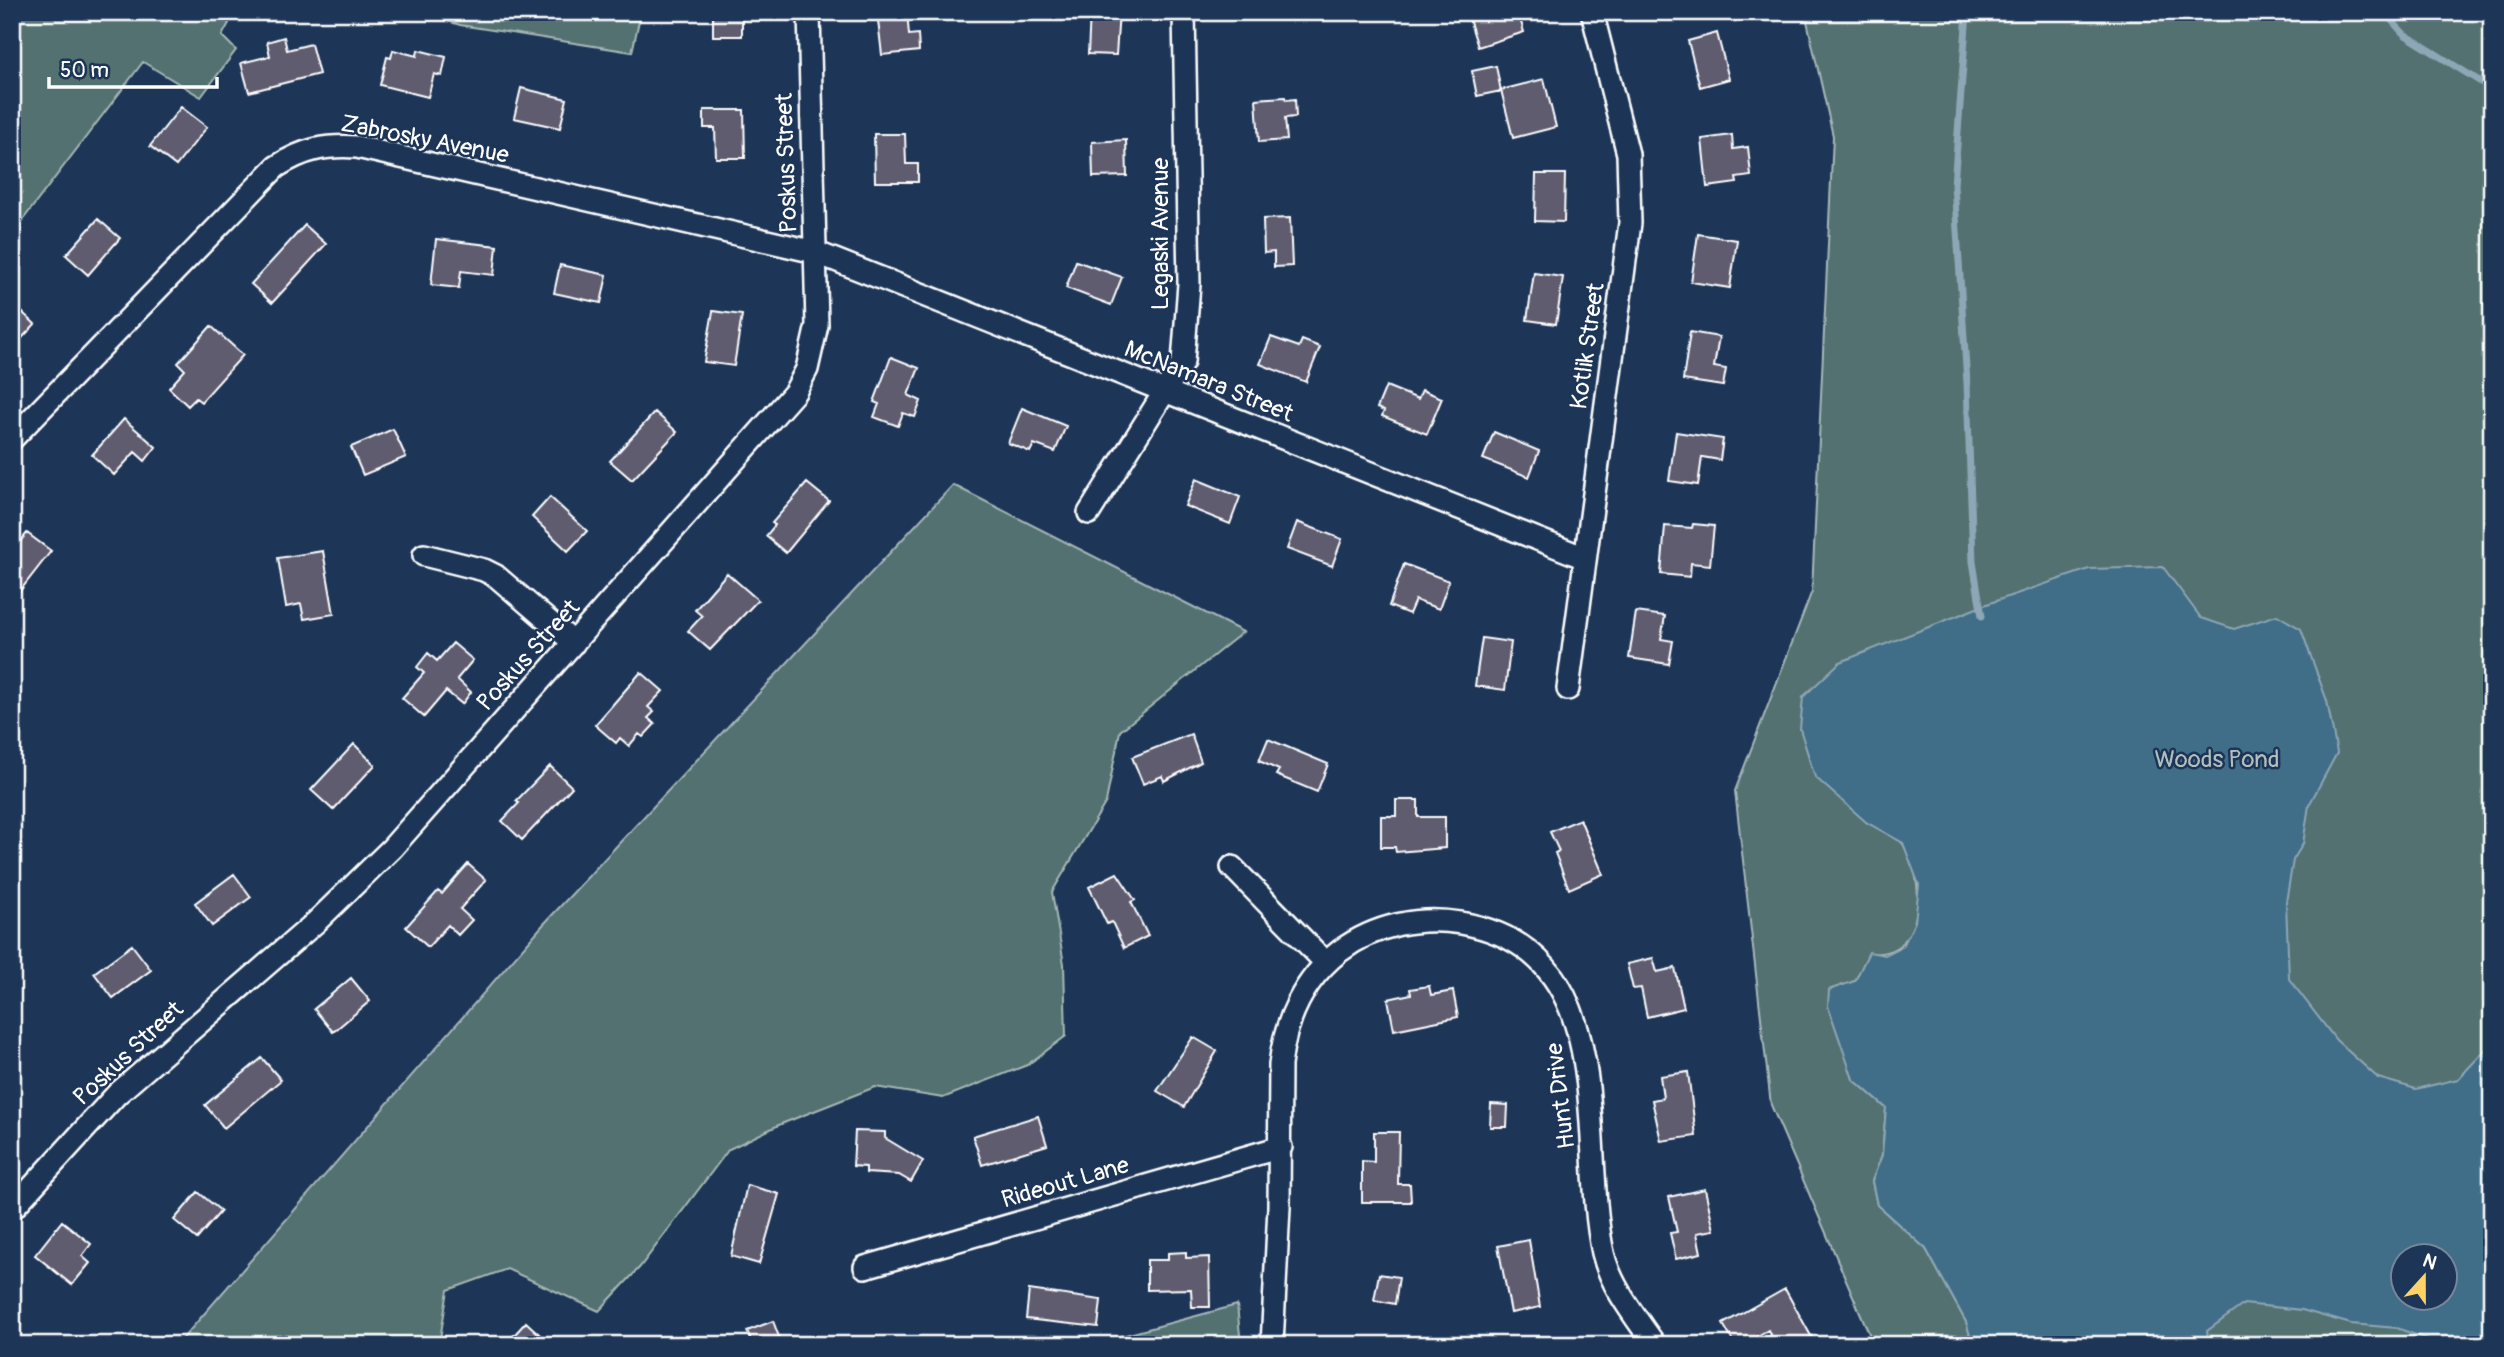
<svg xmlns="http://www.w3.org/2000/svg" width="2504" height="1357" viewBox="0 0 2504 1357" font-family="Pangolin,sans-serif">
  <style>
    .green { fill: #527170; stroke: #a8b8b8; stroke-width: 2; fill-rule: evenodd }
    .water { fill: #416d87; stroke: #8da7b7; stroke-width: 2; fill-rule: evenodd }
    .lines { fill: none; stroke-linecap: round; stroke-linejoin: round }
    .stream { stroke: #8da7b7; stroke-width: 7 }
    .building { fill: #605b70; stroke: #fff; stroke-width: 2 }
    .street-casing { stroke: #fff; stroke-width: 26 }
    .street { stroke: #1d3557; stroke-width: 21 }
    .labels { text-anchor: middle; stroke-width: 5; stroke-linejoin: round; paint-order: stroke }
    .street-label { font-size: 24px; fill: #fff; stroke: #1d3557 }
    .park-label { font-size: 24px; fill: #b1bfbf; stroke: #1d3557 }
  </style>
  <rect width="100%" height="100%" fill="#1d3557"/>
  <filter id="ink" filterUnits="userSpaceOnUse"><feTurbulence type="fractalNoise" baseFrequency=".0143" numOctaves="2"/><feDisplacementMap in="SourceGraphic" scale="14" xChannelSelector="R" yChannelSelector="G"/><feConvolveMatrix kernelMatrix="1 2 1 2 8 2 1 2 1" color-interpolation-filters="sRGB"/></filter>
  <g filter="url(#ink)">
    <path class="green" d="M12,12H235L222,36L236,50L201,97L143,62L12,234Z
      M420,12H641L632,52L460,25Z
      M1805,12H2492V1345H2172L1872,650L1866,822C1876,828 1897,835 1903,844C1927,879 1926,960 1869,953L1855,981L1829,990L1853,1079L1886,1108L1882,1155L1872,1181L1877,1205L1926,1249L1966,1322L1973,1345H1874L1771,1105L1735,791L1812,591L1833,136ZM2402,1256H2444V1298H2402Z
      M953,485L1243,632L1120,731L1106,802L1052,892L1064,964L1066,1036L1027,1065L943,1098L875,1087L781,1124L729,1149L640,1267L599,1311L507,1269L448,1290L439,1345H177L542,926Z
      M1237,1305L1241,1345H1088Z"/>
    <path class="water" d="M2163,567L2201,618L2234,629L2277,615L2301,629L2327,701L2337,753L2309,805L2303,844L2293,860L2286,902L2289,979L2336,1040L2378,1078L2416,1089L2458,1079L2492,1043V1345H2443L2397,1328L2351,1324L2302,1310L2244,1304L2207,1331L2209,1345H1973L1966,1322L1926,1249L1877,1205L1872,1181L1882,1155L1886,1108L1853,1079L1828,1006L1829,990L1855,981L1869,952L1885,955L1903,946L1915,922L1919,885L1903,843L1866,822L1815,777L1800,729L1803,697L1840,662L1987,604L2089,569ZM2402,1256H2444V1298H2402Z"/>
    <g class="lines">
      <path class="stream" d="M1967,12L1954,185L1967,383L1973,562L1982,616
        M2384,12L2404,34L2492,89"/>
    </g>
    <path class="building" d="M713,12H742V36H713Z
      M877,12H907L909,35L918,34L919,51L882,55Z
      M1090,12H1119L1116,55L1088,54Z
      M1489,12H1518L1524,32L1478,47L1469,19Z
      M1717,33L1729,79L1700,87L1688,41Z
      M284,37L287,50L311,44L319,74L249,92L241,63L270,56L267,42Z
      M393,50L417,56L418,50L446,57L442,76L434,74L428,97L380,85L387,57L391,58Z
      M1496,66L1501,91L1477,96L1472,71Z
      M1544,79L1556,127L1513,138L1501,90Z
      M521,88L567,99L560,128L514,118Z
      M1285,97L1286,100L1295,99L1296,117L1285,118L1287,140L1259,142L1256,99Z
      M181,107L207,127L176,166L150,146Z
      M704,110H744L745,158H716L715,128H704Z
      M874,134H905L906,164H918V182H875Z
      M1732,135L1733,149L1748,147L1751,176L1736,178L1737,183L1707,187L1702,139Z
      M1126,140L1127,176L1093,177L1092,142Z
      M1536,174H1565L1564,222L1535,221Z
      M1290,218L1292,266L1274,267V252L1264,253L1263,219Z
      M98,219L120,238L88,275L66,255Z
      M305,225L326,244L272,303L251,284Z
      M1698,234L1737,240L1730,288L1691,282Z
      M436,239L497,246L494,275L461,271L459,288L431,285Z
      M1076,261L1122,277L1111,305L1066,288Z
      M560,265L607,275L601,303L554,293Z
      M1534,273L1563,277L1556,324L1527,320Z
      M12,303L35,324L12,349Z
      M713,311L742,315L734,366L704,362Z
      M211,326L243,355L201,402L196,398L188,406L169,388L185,370L178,363Z
      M1690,332L1719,337L1714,367L1726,369L1723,386L1683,380Z
      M1271,337L1299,347L1302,340L1320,347L1306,382L1260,364Z
      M891,357L919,368L908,395L921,401L915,417L903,413L898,426L874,417L879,404L874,402Z
      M1386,386L1418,399L1422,390L1442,398L1427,434L1382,416L1384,411L1377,408Z
      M1022,408L1066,426L1055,452L1034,444L1030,452L1008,443Z
      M655,412L677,432L632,480L610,461Z
      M124,419L156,447L145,461L135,452L114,475L92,455Z
      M393,429L406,457L363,475L351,447Z
      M1494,432L1539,451L1529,477L1483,459Z
      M1676,432L1723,439L1720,460L1702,457L1698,485L1669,481Z
      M1196,479L1240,497L1230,524L1185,506Z
      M807,483L829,501L786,553L766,536L775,525L772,523Z
      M550,497L587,531L568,551L532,517Z
      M1297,522L1342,539L1332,566L1287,549Z
      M1693,524L1714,526L1710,565L1691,563L1690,577L1661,574L1665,526L1692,528Z
      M27,533L51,551L12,601V551Z
      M323,551L334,614L304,619L301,604L286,607L278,558Z
      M1404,564L1449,581L1439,609L1415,600L1409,614L1389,606Z
      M727,573L758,600L710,650L688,631L702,616L695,610Z
      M1636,612L1665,616L1661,639L1673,641L1669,664L1629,658Z
      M1482,638L1511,642L1505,690L1475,686Z
      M453,643L473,660L457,679L471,692L462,704L446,691L424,717L402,698L424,673L417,667L428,653L437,661Z
      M641,672L663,691L648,707L654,712L648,718L655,724L643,737L639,734L629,746L620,738L616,743L595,725Z
      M1191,734L1201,762L1164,781L1162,776L1143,784L1132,757Z
      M1268,739L1328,764L1317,792L1276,775L1279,770L1259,761Z
      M354,744L375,765L333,810L311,790Z
      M550,766L572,787L522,840L502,821L519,803L516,801Z
      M1396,800H1418V817H1445V848L1396,852L1395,847H1381V816H1396Z
      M1580,819L1603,874L1569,889L1555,853L1559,851L1550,832Z
      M468,864L486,880L460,909L472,920L458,935L448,925L428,947L406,927L438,891L442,894Z
      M1117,873L1135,900L1131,902L1148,936L1124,948L1112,922L1107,924L1089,887Z
      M234,874L251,897L212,926L195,903Z
      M132,945L151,970L113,998L94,973Z
      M1653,958L1657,972L1675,968L1684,1008L1647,1017L1641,988L1633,989L1627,964Z
      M351,978L370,1001L333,1032L314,1009Z
      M1429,986L1431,995L1453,991L1458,1017L1394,1030L1388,999L1411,994L1410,989Z
      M1193,1037L1217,1051L1184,1107L1157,1091Z
      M262,1058L281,1080L224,1128L205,1105Z
      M1688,1072L1696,1136L1661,1141L1652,1100L1663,1098L1660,1076Z
      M1491,1104L1508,1105L1507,1127H1490Z
      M1038,1116L1047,1145L982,1165L973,1136Z
      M855,1131L885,1132V1138L923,1161L911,1182L899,1175L866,1173V1167L853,1166Z
      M1374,1132H1399L1398,1184H1410L1411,1202H1362V1161L1374,1162Z
      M747,1185L779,1194L759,1264L731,1256Z
      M1705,1189L1714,1230L1697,1233L1701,1253L1676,1259L1670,1233L1677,1232L1669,1197Z
      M198,1192L221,1211L197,1239L174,1220Z
      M62,1221L91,1244L82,1256L90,1263L72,1285L35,1255Z
      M1529,1240L1540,1307L1511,1313L1498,1246Z
      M1186,1252V1258L1209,1257L1210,1307H1192L1191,1289L1147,1290V1260H1168V1253Z
      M1379,1274L1399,1277L1395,1304L1374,1300Z
      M1785,1289L1816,1345H1776L1768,1330L1741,1345H1735L1723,1324Z
      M1029,1290L1101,1300L1098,1327L1026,1319Z
      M773,1321L782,1345H753L747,1331Z
      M526,1322L551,1345H505Z"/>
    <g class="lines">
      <g class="street-casing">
        <path id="street" d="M12,439L276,167C304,149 325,145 357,147L815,252L1585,558
          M1089,513L1183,362L1189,284L1184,12
          M424,555L484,570L496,576L574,643
          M1568,689L1630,223L1628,154L1592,12
          M1232,867L1326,963
          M12,1209L117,1094L316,922L392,848L795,392L807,369L817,325L809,12
          M865,1267L1281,1147
          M1272,1345L1279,1207L1280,1065C1285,1020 1304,979 1340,951C1375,925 1419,916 1461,923C1623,951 1578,1138 1603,1253C1611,1287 1635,1316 1655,1345"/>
      </g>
      <use href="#street" class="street"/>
    </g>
  </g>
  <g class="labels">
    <g class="street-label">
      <text transform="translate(425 139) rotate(11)" y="8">Zabrosky Avenue</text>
      <text transform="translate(786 163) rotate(-92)" y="8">Poskus Street</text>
      <text transform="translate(1160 234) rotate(-90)" y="8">Legaski Avenue</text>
      <text transform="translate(1587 346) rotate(-82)" y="8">Kotlik Street</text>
      <text transform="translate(1209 381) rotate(22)" y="8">McNamara Street</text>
      <text transform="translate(528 655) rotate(-48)" y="8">Poskus Street</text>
      <text transform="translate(128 1053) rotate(-43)" y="8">Poskus Street</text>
      <text transform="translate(1560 1096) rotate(-97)" y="8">Hunt Drive</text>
      <text transform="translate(1065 1182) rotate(-16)" y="8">Rideout Lane</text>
    </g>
    <g class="park-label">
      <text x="2217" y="767">Woods Pond</text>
    </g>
  </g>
  <rect width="2504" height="1357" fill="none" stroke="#1d3557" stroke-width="42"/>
  <rect x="21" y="21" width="2462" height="1315" fill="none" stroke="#fff" stroke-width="2.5" filter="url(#ink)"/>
  <g transform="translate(2424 1277) rotate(21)"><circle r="33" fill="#1d3557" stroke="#77869a" stroke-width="2"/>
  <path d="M0-5L12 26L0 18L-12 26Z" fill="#ffd166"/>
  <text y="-10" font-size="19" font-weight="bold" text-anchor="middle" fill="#ffffff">N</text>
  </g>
  <path d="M49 77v10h168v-10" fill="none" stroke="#ffffff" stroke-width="3.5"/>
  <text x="60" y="77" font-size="21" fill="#ffffff" stroke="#1d3557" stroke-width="5" paint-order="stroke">50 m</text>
</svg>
